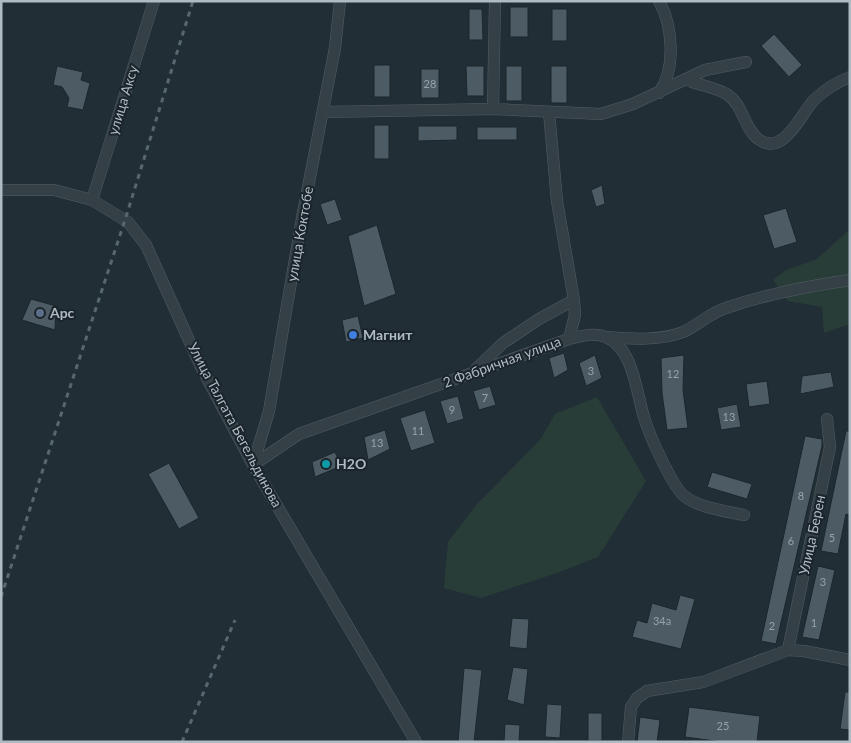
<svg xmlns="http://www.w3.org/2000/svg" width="851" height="743" viewBox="0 0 851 743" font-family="Lato,sans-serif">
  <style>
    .green { fill: #293d38 }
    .building { fill: #4c5b64; stroke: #1c262c }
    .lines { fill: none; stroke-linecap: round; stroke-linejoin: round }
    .minor-casing { stroke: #525d63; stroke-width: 12 }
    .minor { stroke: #344046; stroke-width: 11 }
    .rail { stroke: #58676f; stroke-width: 3; stroke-dasharray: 5 5; stroke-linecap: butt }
    .service-dot { fill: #5c6f8a; stroke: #1a242a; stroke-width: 2 }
    .shop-dot { fill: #3f7fe0; stroke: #1a242a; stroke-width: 2 }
    .culture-dot { fill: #0f9aa8; stroke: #1a242a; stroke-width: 2 }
    .labels { text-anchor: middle; stroke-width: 4; stroke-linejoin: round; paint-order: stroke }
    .number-label { font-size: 11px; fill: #96a3aa }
    .street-label { font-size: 14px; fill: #afbbc2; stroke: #1a242a }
    .poi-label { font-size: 14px; font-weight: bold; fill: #afbbc2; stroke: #1a242a; text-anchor: start }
  </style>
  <rect width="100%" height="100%" fill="#212e35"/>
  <path class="green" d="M850,229V324L824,333L822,307L788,301L773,280L786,270L817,259Z
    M597,397L646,481L598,557L557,573L481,598L444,588L448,542L477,504L540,440L555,414Z"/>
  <path class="building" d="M510,7H528V37H510Z
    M469,9H482L483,40H469Z
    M552,9H567V41H552Z
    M774,34L802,65L789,77L761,46Z
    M374,65H390V97H374Z
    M57,66L83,72L81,80L90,83L83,110L67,107L69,98L62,87L53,85Z
    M466,66H484V96H467Z
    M506,66H522V101H506Z
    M551,66H567V103H551Z
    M421,69H439V98H421Z
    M374,125H389V159H374Z
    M418,126H457V140L418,141Z
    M477,127H517V140H477Z
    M602,185L605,204L596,207L591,190Z
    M335,199L342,220L327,225L320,204Z
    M786,208L797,242L774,249L763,215Z
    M377,225L396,294L364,306L348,236Z
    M31,299L56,306L55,330L22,320Z
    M358,316L363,338L346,342L342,320Z
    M564,353L568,370L554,378L549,358Z
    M595,355L602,378L586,386L579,363Z
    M684,355L683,390L688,428L667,430L662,393L661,358Z
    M831,372L834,387L800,394L802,376Z
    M767,381L770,404L749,407L746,384Z
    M490,386L496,405L479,410L473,391Z
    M458,396L464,419L447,424L440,401Z
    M737,404L741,427L721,430L717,408Z
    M425,410L435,443L411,451L400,418Z
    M385,430L390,449L368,460L364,437Z
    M846,431H850V509L849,515L846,514L838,554L821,551Z
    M805,436L822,439V446L776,644L761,641Z
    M335,452L341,466L315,477L312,462Z
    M169,463L199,518L179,529L148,474Z
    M712,472L752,484L747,499L707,487Z
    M818,566L835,570L819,640L802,637Z
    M680,595L695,599L681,649L632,637L637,620L647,623L652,603L676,610Z
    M512,618L529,619L527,649L509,647Z
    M513,667L528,669L524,705L507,700Z
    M464,668L482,670L474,742H458Z
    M845,692H850V730L840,729Z
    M547,704L562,705L560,738L545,737Z
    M689,707L760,716L757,742H722L685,737Z
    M588,713H602V741H588Z
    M640,717L660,720L657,742H637Z
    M505,724L520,725L519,742H504Z"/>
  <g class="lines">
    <g class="minor-casing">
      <path id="minor" d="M689,79L692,82C703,86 718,88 728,95C743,105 744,128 758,139C784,158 801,113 814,100C824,90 837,82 850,77
        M659,93C676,69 673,26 659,1
        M493,109L495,1
        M323,112L493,109L601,114L633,104L705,70L746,62
        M1,190H54L92,200L128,222L146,245L202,369L253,465L416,742
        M92,200L154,1
        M607,337C631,339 660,341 683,332C698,325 710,313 726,308C766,294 809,286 850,280
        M569,339C581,336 595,332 606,337C634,349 636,392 644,417C649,435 671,483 683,495C698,508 725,511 744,515
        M476,369L503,343L539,319L574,300
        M253,465L299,434L569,339L575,315L574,300L557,201L549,112
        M253,465L269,411L302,218L335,48L340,1
        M788,650L830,447L827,419
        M628,742L631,707L637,698L647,691L703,682L788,650L804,651L850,660"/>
    </g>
    <use href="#minor" class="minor"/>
    <path class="rail" d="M1,597L125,220L193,1
      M182,742L235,620"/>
  </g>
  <circle class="service-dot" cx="40" cy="313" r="5"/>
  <circle class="shop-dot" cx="353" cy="335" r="5"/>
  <circle class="culture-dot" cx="326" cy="464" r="5"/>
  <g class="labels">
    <g class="number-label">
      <text x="430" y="88">28</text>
      <text x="591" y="375">3</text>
      <text x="673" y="378">12</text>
      <text x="485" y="402">7</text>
      <text x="452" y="414">9</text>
      <text x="729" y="421">13</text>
      <text x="418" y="435">11</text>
      <text x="377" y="447">13</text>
      <text x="801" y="500">8</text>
      <text x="832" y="542">5</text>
      <text x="791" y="545">6</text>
      <text x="823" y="586">3</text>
      <text x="662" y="625">34а</text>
      <text x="814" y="627">1</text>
      <text x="772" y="630">2</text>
      <text x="723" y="730">25</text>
    </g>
    <g class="street-label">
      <text transform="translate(123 100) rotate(-73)" y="5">улица Аксу</text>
      <text transform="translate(300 234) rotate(-80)" y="5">улица Коктобе</text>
      <text transform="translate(502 362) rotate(-20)" y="5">2 Фабричная улица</text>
      <text transform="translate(235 425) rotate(62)" y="5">Улица Талгата Бегельдинова</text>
      <text transform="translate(812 535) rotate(-78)" y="5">Улица Берен</text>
    </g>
    <g class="poi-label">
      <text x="50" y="318">Арс</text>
      <text x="363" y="340">Магнит</text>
      <text x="336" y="469">H2O</text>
    </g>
  </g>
  <rect width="851" height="743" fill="none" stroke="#afbbc2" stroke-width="5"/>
</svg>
